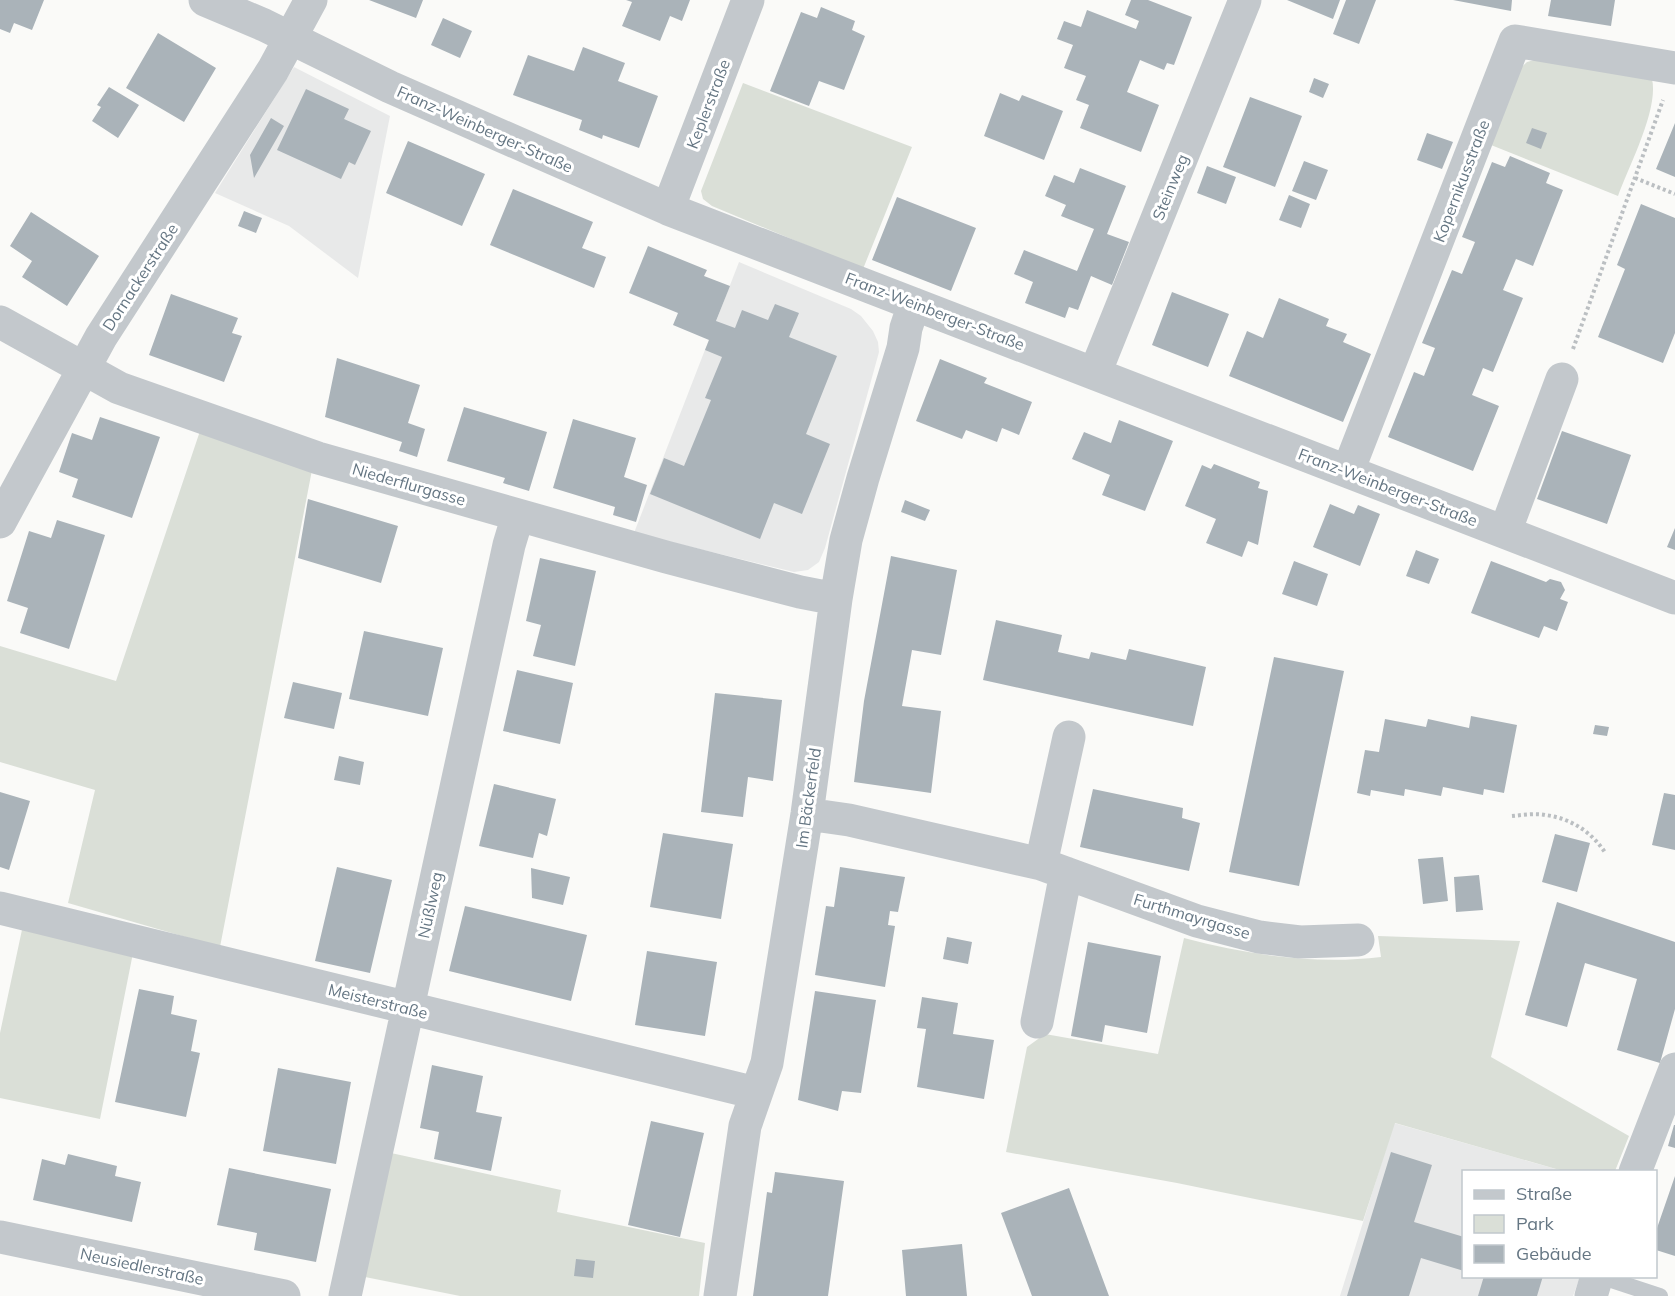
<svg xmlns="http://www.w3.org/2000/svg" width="1675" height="1296" viewBox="0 0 1675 1296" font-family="Mulish,sans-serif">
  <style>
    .built { fill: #e8e9e9 }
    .green { fill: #dadfd7 }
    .building { fill: #aab3b9 }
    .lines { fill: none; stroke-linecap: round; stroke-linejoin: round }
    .path { stroke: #bbbfc2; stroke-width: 4; stroke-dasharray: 3 3; stroke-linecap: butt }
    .service { stroke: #c3c8cc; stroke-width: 16 }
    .minor { stroke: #c3c8cc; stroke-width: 33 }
    .labels { text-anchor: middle; stroke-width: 6; stroke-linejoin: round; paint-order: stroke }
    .street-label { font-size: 16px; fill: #657683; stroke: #fff }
  </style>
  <rect width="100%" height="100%" fill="#fafaf8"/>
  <path class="built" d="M294,67L390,116L358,278L289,226L215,193Z
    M739,262L851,309L861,316L873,331L878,342L879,352L825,548L819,562L808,570L794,572L634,533Z
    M1394,1123L1563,1171L1464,1172V1276L1580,1277L1573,1296H1340Z"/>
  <path class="green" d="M1545,57L1652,79C1659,109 1629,166 1618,196L1486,143L1517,71L1527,62Z
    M743,83L912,147L863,269L712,206L703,199L701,191Z
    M200,431L312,470L220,947L68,903L95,790L0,762V646L116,681Z
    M23,925L133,953L100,1119L0,1098V1033Z
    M1378,936L1520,941L1491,1057L1629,1136L1615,1171H1563L1395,1123L1363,1221L1177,1183L1006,1152L1027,1047L1045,1034L1158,1054L1184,938C1248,955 1316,965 1381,957Z
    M391,1153L561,1190L557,1212L705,1243L699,1296H460L365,1277Z"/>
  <path class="building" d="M0,0H44L32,30L14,23L10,33L0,29Z
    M369,0H423L416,18Z
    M626,0H690L682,21L670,16L660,41L622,26L632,2Z
    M1131,0H1148L1192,17L1174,65L1167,63L1164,70L1140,60L1127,92L1159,105L1141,152L1080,128L1089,105L1076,100L1086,76L1064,68L1073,45L1057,39L1064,21L1081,27L1087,10L1136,29L1139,21L1125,15Z
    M1287,0H1340L1333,19Z
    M1346,0H1376L1359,44L1333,34Z
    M1453,0H1512L1511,11Z
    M1551,0H1615L1611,26L1548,16Z
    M821,7L855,21L852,30L865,36L844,90L819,81L809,106L770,91L801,12L817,18Z
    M443,18L472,31L460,58L431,45Z
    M158,33L216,68L184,122L126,88Z
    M583,47L625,63L618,81L658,96L639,148L603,135L602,139L579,130L582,120L513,95L528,55L574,71Z
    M1314,78L1329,84L1323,98L1309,92Z
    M109,87L139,105L118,138L92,121L101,107L97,105Z
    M306,89L349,109L344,119L371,131L355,165L349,162L341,179L277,150Z
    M1000,93L1019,101L1022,95L1063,111L1044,160L984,136Z
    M1250,97L1302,116L1275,187L1223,167Z
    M271,118L284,126L254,178L250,155Z
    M1675,123V177L1656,169Z
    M1532,128L1547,133L1541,149L1526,143Z
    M1427,133L1453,142L1442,169L1417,160Z
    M408,141L485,174L462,226L386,193Z
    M1510,156L1550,173L1546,183L1563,190L1533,266L1516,259L1503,290L1523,298L1493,372L1483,368L1472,395L1499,406L1473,471L1388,437L1414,372L1424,376L1435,348L1422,343L1452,270L1462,274L1475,242L1462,237L1492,162L1505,167Z
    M1304,161L1328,170L1316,200L1292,191Z
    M1207,166L1236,177L1226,204L1197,193Z
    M1080,168L1126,186L1107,234L1129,242L1112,285L1091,276L1078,310L1069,307L1065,318L1025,303L1033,282L1014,274L1024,250L1077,271L1094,229L1061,216L1066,205L1045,196L1054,175L1074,183Z
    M513,189L593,222L582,248L606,257L594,288L490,245Z
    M1289,195L1310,204L1301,228L1279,220Z
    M897,197L976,228L951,291L872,260Z
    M1641,204L1675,218V333L1663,363L1598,337L1625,269L1617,265Z
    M244,211L262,218L256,233L238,226Z
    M31,212L99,256L67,306L22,277L32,261L10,246Z
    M648,246L707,270L704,276L730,286L716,321L735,328L742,310L768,320L775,304L799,313L789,337L837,356L806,434L830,444L802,514L774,503L760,539L650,494L664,458L684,466L711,400L705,398L722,357L705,350L709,340L673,325L678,313L629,293Z
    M1172,292L1229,314L1208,367L1152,345Z
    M171,294L238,318L232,333L242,336L224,382L149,355Z
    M1279,298L1329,319L1326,326L1347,334L1343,342L1371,354L1343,422L1229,376L1247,331L1263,338Z
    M337,358L420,385L408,423L425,429L417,457L399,451L402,442L325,417Z
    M940,359L987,378L984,383L1032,402L1019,435L1002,428L997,442L966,430L962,439L916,421Z
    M464,407L547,432L529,491L503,483L505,478L447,461Z
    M100,417L160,437L132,518L72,497L78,479L59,472L72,433L92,440Z
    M573,419L636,438L624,477L647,485L636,522L613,515L615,507L553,488Z
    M1119,420L1173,441L1145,511L1102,495L1110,475L1072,459L1084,432L1111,443Z
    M1562,431L1631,455L1607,524L1537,499Z
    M1214,464L1260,482L1258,488L1268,491L1258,545L1248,541L1242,557L1206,543L1216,519L1185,506L1202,465L1211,469Z
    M308,499L398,526L381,583L298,558Z
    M905,500L930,510L925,521L901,512Z
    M1330,504L1354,514L1358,505L1380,514L1360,566L1313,547Z
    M57,520L105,535L69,649L20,633L28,608L7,601L29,531L51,538Z
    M1675,528V550L1667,547Z
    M1416,550L1439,559L1429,584L1406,576Z
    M891,556L957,570L941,655L912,650L902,706L941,711L931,793L854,782L864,701Z
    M540,558L596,571L575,666L533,656L541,625L526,621Z
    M1294,561L1328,574L1317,606L1282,594Z
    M1491,561L1546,582L1550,579L1561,582L1565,590L1560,599L1568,602L1557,631L1544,626L1539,638L1471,613Z
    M996,620L1062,635L1058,652L1089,659L1091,652L1126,660L1129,649L1206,667L1193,726L983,680Z
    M364,631L443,648L428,716L349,699Z
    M1274,657L1344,671L1299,886L1229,872Z
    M517,670L573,683L560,744L503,731Z
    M293,682L342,693L334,729L284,718Z
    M715,693L782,700L773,781L748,777L743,817L701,812Z
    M1471,716L1517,725L1504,793L1484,789L1483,795L1443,787L1441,796L1405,789L1404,796L1371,790L1370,796L1357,793L1365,750L1379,752L1385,719L1426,727L1428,719L1469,728Z
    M1595,725L1609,727L1607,736L1593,734Z
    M339,756L364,762L360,785L334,780Z
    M494,784L556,799L547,836L539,833L533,858L479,846Z
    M1093,789L1183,808L1182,818L1200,823L1189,871L1080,847Z
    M0,792L30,801L9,870L0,867Z
    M1664,793L1675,795V850L1652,845Z
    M663,833L733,844L721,919L650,907Z
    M1555,834L1590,843L1577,892L1542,882Z
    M1443,857L1448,901L1423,904L1418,859Z
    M337,867L392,880L370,973L315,961Z
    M840,867L905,877L898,912L890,911L888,925L895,926L885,987L815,975L826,906L834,907Z
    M531,868L570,877L563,905L532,898Z
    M1479,875L1483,910L1456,912L1454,877Z
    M1557,902L1675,942V1009L1660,1063L1617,1050L1637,979L1585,963L1567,1027L1525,1015Z
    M465,906L587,935L571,1001L449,971Z
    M947,937L972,942L968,964L943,959Z
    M1088,942L1161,956L1147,1033L1105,1025L1102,1042L1071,1036Z
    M647,951L717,962L705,1036L635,1025Z
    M139,989L174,996L171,1014L197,1020L191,1051L200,1053L186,1117L115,1102Z
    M815,991L876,1000L861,1093L842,1091L838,1111L798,1100Z
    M922,997L958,1003L953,1034L994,1040L984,1099L917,1087L926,1029L917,1028Z
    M432,1065L483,1076L476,1112L502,1117L491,1171L434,1159L439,1132L420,1128Z
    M278,1068L351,1082L336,1164L263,1151Z
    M651,1121L704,1133L680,1237L628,1225Z
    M1674,1125H1675V1148L1668,1146Z
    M1391,1152L1432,1165L1414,1222L1464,1237V1271L1421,1258L1409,1296H1347Z
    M68,1154L117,1166L115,1176L141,1182L132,1222L33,1200L42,1159L65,1165Z
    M229,1168L331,1189L316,1262L254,1250L257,1233L217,1225Z
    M775,1172L844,1181L828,1296H753L767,1192L772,1193Z
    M1675,1176V1256L1656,1250V1231Z
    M1069,1188L1109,1296H1032L1001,1213Z
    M962,1244L967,1296H906L902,1250Z
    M576,1259L595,1261L593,1278L574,1276Z
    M1484,1276H1543L1537,1296H1478Z"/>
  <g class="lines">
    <path class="path" d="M1635,178L1675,194
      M1573,349L1663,100
      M1512,816C1523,815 1535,813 1545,815C1571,818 1593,833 1606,854"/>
    <path class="service" d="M1599,1276L1660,1296"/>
    <path class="minor" d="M205,0L264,25L390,87L668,209L1675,598
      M668,209L748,0
      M0,322L119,388L318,458L666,557L800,592L836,599
      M1095,373L1245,0
      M1348,471L1515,41L1675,68
      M0,522L101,337L273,70L311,0
      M1505,532L1562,379
      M807,814L849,820L1041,864L1197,921L1259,937L1300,942L1358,940
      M1041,864L1069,737
      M0,908L756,1093
      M1037,1022L1066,873
      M1635,1172L1675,1069
      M0,1237L284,1296
      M345,1296L509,545L518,515
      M720,1296L745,1126L767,1063L807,814L836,599L846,540L863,478L903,348L906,328L914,304
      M1591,1296L1597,1276"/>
  </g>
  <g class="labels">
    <g class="street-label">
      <text transform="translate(708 104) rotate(-69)" y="6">Keplerstraße</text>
      <text transform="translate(485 129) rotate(24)" y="6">Franz-Weinberger-Straße</text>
      <text transform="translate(1461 181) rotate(-69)" y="6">Kopernikusstraße</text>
      <text transform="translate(1170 187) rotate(-68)" y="6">Steinweg</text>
      <text transform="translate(140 277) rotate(-57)" y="6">Dornackerstraße</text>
      <text transform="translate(935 311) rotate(21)" y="6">Franz-Weinberger-Straße</text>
      <text transform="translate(409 484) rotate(16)" y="6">Niederflurgasse</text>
      <text transform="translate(1388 487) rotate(21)" y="6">Franz-Weinberger-Straße</text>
      <text transform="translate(808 798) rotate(-82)" y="6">Im Bäckerfeld</text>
      <text transform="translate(430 905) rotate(-78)" y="6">Nüßlweg</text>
      <text transform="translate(1192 916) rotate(17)" y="6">Furthmayrgasse</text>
      <text transform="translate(378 1001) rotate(14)" y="6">Meisterstraße</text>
      <text transform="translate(142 1266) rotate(12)" y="6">Neusiedlerstraße</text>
    </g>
  </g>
  <rect x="1462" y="1170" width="195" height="108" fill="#ffffff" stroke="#c1c8cd" stroke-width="1.5"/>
  <rect x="1474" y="1190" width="30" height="9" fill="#c3c8cc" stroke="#c1c8cd" stroke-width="1.5"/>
  <text x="1516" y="1200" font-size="18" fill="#657683">Straße</text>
  <rect x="1474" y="1215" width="30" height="18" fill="#dadfd7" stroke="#c1c8cd" stroke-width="1.5"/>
  <text x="1516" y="1230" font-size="18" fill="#657683">Park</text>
  <rect x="1474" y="1245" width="30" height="18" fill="#aab3b9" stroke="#c1c8cd" stroke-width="1.5"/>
  <text x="1516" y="1260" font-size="18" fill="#657683">Gebäude</text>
</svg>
